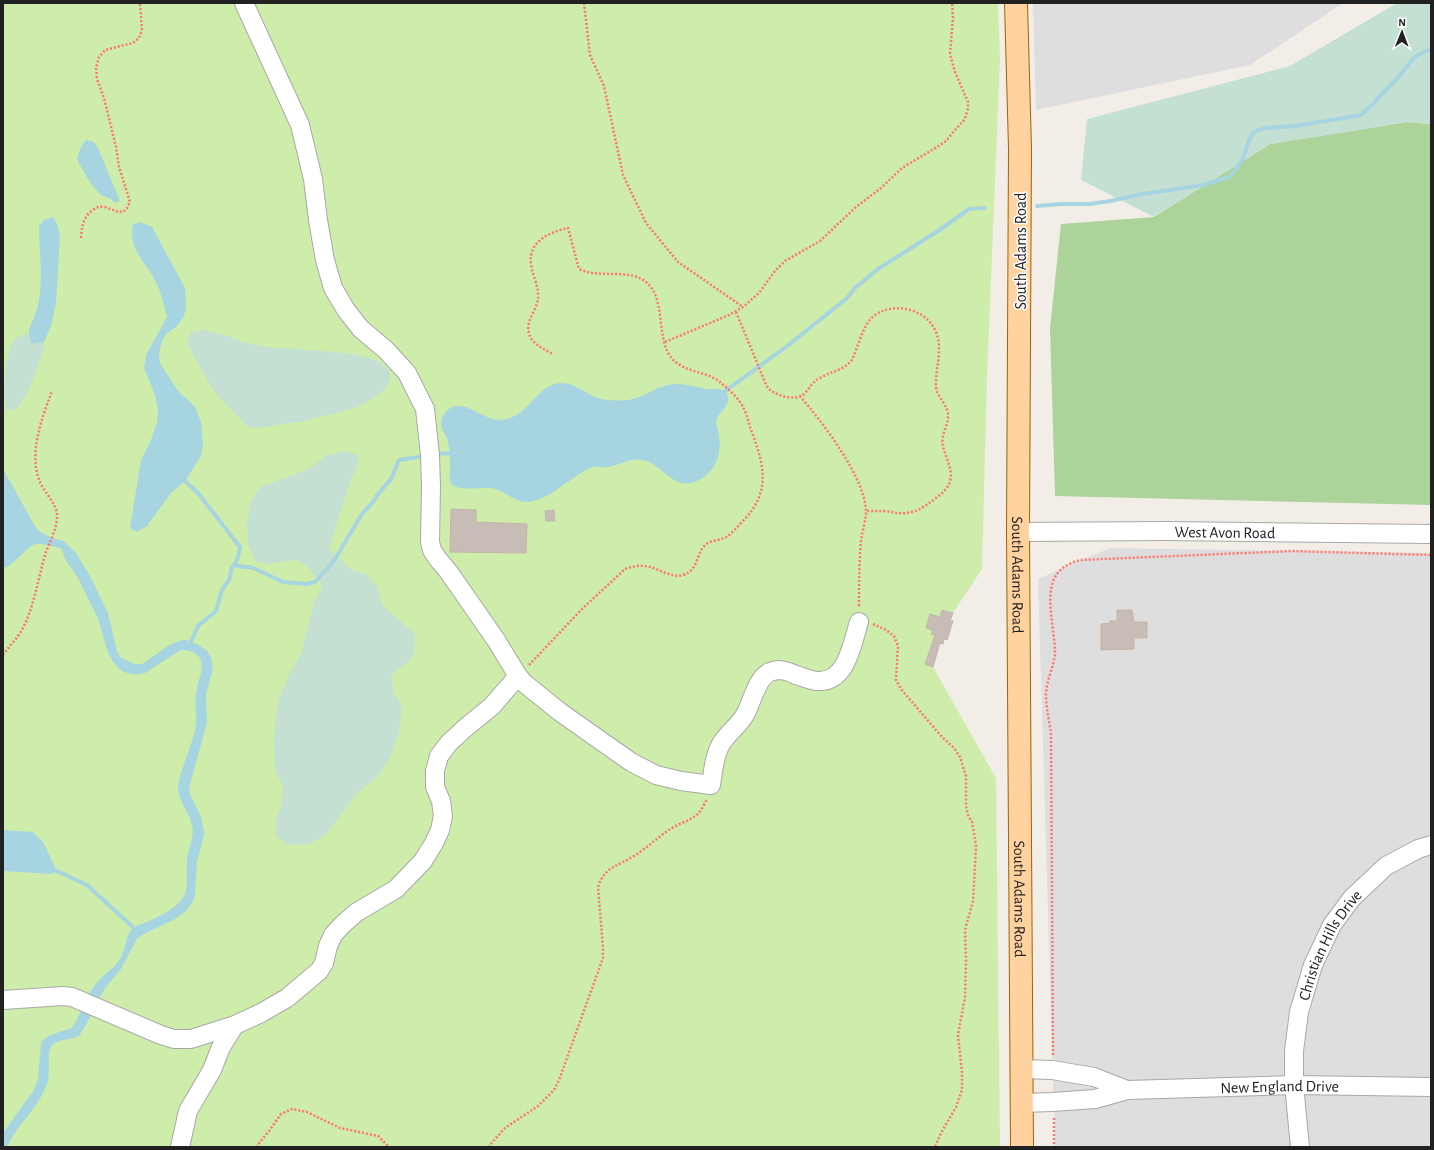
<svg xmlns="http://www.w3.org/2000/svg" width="1434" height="1150" viewBox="0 0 1434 1150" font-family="'Alegreya Sans',sans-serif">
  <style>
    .residential { fill: #dfdede }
    .grass { fill: #ceedab }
    .forest { fill: #acd39a }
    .wetland { fill: #c3e0d2 }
    .water { fill: #a6d5e1 }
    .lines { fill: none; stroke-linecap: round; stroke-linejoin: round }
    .stream { stroke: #a6d5e1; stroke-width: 4 }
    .building { fill: #c7bdb6; stroke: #c4b4a8 }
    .minor-casing { stroke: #a8a8a8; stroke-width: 20 }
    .major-casing { stroke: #9e6400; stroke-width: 24 }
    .path { stroke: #ff756b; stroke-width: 2.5; stroke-dasharray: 2 2; stroke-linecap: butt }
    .minor { stroke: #fff; stroke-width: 18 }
    .major { stroke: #ffd29f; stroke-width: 22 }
    .labels { text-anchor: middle; stroke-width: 3; stroke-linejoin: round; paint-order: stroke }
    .street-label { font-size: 16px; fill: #212121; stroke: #fff }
  </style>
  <rect width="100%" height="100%" fill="#f2eee7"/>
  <path class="residential" d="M1033,3H1343L1250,65L1036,110Z
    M1110,548L1431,553V1147H1055L1038,579Z"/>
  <path class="grass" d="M3,3H998L1000,59L987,378L982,569L953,613L942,610L940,617L930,614L926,628L933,630L932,634L935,635L925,664L933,667L996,778L1000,1147H3Z"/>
  <path class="forest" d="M1407,122L1431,124V505L1055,496L1050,328L1061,224L1154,217L1270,144Z"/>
  <path class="wetland" d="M1397,3H1431V124L1407,122L1270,144L1154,217L1081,180L1087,119L1290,66Z
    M202,330L228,336L243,342L267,347L333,352L357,355L378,361L389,370L391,377L385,390L368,402L354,408L301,422L279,424L263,428L248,427L214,391L197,362L187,342L191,332Z
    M28,333L32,344L44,342V348C36,370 30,394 15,411L7,409L4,397L6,366L10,347L16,338Z
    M344,451L358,455V465L350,482L329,548L350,569L367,575L377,586L382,605L414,633C414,644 416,658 406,664C397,670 397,667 391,677L394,693L402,707L399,733L389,760L378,776L358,792L326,834L310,844L287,845L276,836V819L281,807L283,786L275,771L274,740L276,717L279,699L288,676L301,653L315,600L322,586L308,567L296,560L279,562L269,564L256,562L248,544L247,523L251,501L260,487L309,469L327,455Z"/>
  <path class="water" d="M86,140L94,142L99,150L120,201L115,203C112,198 106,198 101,195C91,186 83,171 77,159L80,149Z
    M53,217L57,224L60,235L56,303L51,326L44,342L32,344C26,328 30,329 35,315C45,289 39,254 39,226L44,220Z
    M140,222L152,227L185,288L186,309L183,318L176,327L167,333L162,341L159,353L160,363L178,391L195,407L201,422L203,443L201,456L185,481L171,493L147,526L137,532L130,528L141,460L151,440L157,423L158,410L155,395L144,368L146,355L167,317C164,306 162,295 157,285C148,263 127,250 133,224Z
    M559,383C574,382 583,392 595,397C605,401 618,401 628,400C642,398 654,388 668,385C680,382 694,387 707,389C714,390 721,387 726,393C735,404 717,411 716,422C716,427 719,431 719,436C722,454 715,472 699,480C669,495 662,454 631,460C623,462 616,466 608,467C602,468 596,465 590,468C570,477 549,501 527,502C513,502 503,489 490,488C479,487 461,492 451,484C449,479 450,475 450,469C450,461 450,450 448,442C447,436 442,431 441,425C440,416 449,405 458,406C476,406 489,426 510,418C530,411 538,386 559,383Z
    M3,469L35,526L39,531L52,538L64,541L76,553L90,576L108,613L117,651L121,658L135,664H142L171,644L182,640H186L199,645L208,652L211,657L213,668L206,695L207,723L189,788L190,794L201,817L204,832L203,840L197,861L195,895L193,901L187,910L175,919L142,935L137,939L121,969L105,988L87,1023L79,1036C71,1040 56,1039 51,1047C47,1053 50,1072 48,1081C40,1107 18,1123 7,1147H3V1133L33,1091L38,1079L41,1043L44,1039L50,1035L72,1028C81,1014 85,998 95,985C102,975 114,969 120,959C125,951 126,936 131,930C135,926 141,924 147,922C159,916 177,909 184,896C189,886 186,871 187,860C188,848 195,838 192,825C190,813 178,801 178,788C180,768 191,749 195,730C198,717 194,706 196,693C199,674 213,652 181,650L145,673C136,676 124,674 117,667C105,654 104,635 98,619C92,606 85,593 79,580C74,570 63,560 62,549C54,547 44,543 36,544C26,546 16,565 3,568Z
    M3,830L33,832L43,842L57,871L51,874L3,871Z"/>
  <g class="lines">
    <path class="stream" d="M1037,206L1061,204H1090L1110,201L1143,194L1203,185L1226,178L1231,176L1243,159L1249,140L1254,132L1264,128L1296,126L1361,115L1373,104L1380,96L1402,73L1413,59L1418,55L1431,49
      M721,394L786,347L846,299L855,288L878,269L938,231L969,209L985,208
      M434,454L453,453
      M185,476V481L198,493L240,547C239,553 238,563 232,567L229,580L222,590L216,611L198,626L191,642
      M235,565L244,567H251L283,582L306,584L315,582L328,568L335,559L362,514L373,502L378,494L391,479L399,460L425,456
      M57,871L87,885L134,928"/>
  </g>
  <path class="building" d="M451,509L476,510V522L527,524L526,553L450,552Z
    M554,510L555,521H546L545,511Z
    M942,610L953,613L950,621H953L947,640L944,639L943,644L940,643L933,667L925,664L935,635L931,634L933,630L926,628L930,614L940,617Z
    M1117,610H1132L1134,622H1147V638H1134V649L1101,650V624L1110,623V621H1117Z"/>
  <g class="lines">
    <g class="minor-casing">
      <g id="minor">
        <path d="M244,3L300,125L313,179L318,220L325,260L333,288L346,310L361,329L386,350L407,373L425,409L430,455L431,486L430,542L432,550L437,558L448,571L496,640L518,676L524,683L560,712L631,762L656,775L681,781L711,785C713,772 714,756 721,744C728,732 740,725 746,713C752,702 757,677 770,672C779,668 787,671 796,675C803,677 809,680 817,681C847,683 852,644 859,622"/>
        <path id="s1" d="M1018,532L1165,531L1431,534"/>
        <path d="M3,1000L63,996L72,997L161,1035L174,1039H191L235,1025L261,1013L287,998L319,971L324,963L328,946L333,935L342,925L357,912L396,889L423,861L434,843L440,830L443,816L441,801L435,787V771L439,756L449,743L464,729L492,706L518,676"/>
        <path d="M1022,1069L1052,1070L1094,1077L1127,1090"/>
        <path id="s2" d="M1022,1103L1052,1102L1095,1099L1127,1090L1294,1085L1431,1087"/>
        <path d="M180,1147L188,1111L212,1070L221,1047L235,1025"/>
        <path id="s3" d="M1300,1147L1294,1085V1051L1299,1012L1313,965L1332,925L1352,898L1386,866L1418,849L1431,845"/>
      </g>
    </g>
    <g class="major-casing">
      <g id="major">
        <path id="s4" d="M1016,3L1020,149L1018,532L1022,1147"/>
      </g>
    </g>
    <path class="path" d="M584,3L590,55L604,86L623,175L646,223L678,262L743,307
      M81,238C82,226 83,217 93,210C97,207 100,206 105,207C111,209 116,212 123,212L127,208L130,202L119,167L116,147L104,98L97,79L96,68L99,57L105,50L133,43L139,38L142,30L140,3
      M736,312L765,382C766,385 768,388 770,390C778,396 797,402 805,393C810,388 812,382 820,378C831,371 843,371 852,360C857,349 862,330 869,321C885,300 924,306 935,330C944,348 935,368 936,387C937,398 949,405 948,417C948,427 940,435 943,446C946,460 957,475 946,489C942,494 937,497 932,501C926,505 919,511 911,512C902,515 894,512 884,511C878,511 872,511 866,511
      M665,342L729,315L743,307L759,293L775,271L785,261L820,241L856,207L881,188L902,168L937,147L946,141L955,130L965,119L968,108V102L955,72L950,54L953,18L952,3
      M800,396C822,422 865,477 866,511C866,521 862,531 861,541C859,563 859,585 859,608
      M873,624L886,630L894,636L898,646L896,680L901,689L942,737L954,748L960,757L966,776V806L968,815L972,822L976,846L973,901L965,930L966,960L965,997L958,1035L962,1073V1090L956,1107L941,1133L935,1147
      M3,655C9,646 18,638 23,628C35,604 38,578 46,552C50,541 58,527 57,514C56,503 44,492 40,482C28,454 42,418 52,391
      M529,665L582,609L625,569C632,567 638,565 645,566C657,567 671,579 683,575C700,570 695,551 708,543C714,540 722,540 728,536C733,532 738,526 743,521C770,493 765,468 753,435C749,426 748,417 744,409C740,399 728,389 720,382C705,370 682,373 670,356C656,335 666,298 646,282C630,268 599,279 579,269L568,228C550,232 528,241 531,264C532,274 538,284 538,294C539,303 534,310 531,317C522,338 537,346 553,354
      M1053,1055L1051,732C1049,720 1046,707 1046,695C1046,681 1054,667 1055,653C1055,630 1045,600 1054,579C1059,568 1070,563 1080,560L1292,551L1431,555
      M1054,1118V1147
      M256,1147L269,1131L281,1114L292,1109L307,1112L340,1128L378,1136L389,1147
      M488,1147L505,1128L538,1106L554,1090L559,1080L603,958V948L598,887C604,867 618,866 634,856C647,848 659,836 672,828C680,823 692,820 699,813C702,809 705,803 707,799"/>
    <use href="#minor" class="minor"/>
    <use href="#major" class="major"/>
  </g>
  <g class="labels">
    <g class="street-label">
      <text transform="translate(1020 251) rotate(-90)" y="6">South Adams Road</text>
      <text dy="6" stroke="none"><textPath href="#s1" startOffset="207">West Avon Road</textPath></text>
      <text dy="6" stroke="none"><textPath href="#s4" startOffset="572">South Adams Road</textPath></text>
      <text dy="6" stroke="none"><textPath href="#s4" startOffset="896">South Adams Road</textPath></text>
      <text dy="6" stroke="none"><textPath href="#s3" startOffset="210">Christian Hills Drive</textPath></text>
      <text dy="6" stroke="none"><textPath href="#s2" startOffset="259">New England Drive</textPath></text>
    </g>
  </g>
  <rect width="1434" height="1150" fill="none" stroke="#212121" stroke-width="8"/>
  <g transform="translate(1402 32) rotate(1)" stroke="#ffffff" stroke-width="3" paint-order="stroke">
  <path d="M0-3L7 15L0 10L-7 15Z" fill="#212121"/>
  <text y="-6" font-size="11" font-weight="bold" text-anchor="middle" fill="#212121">N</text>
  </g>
</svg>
